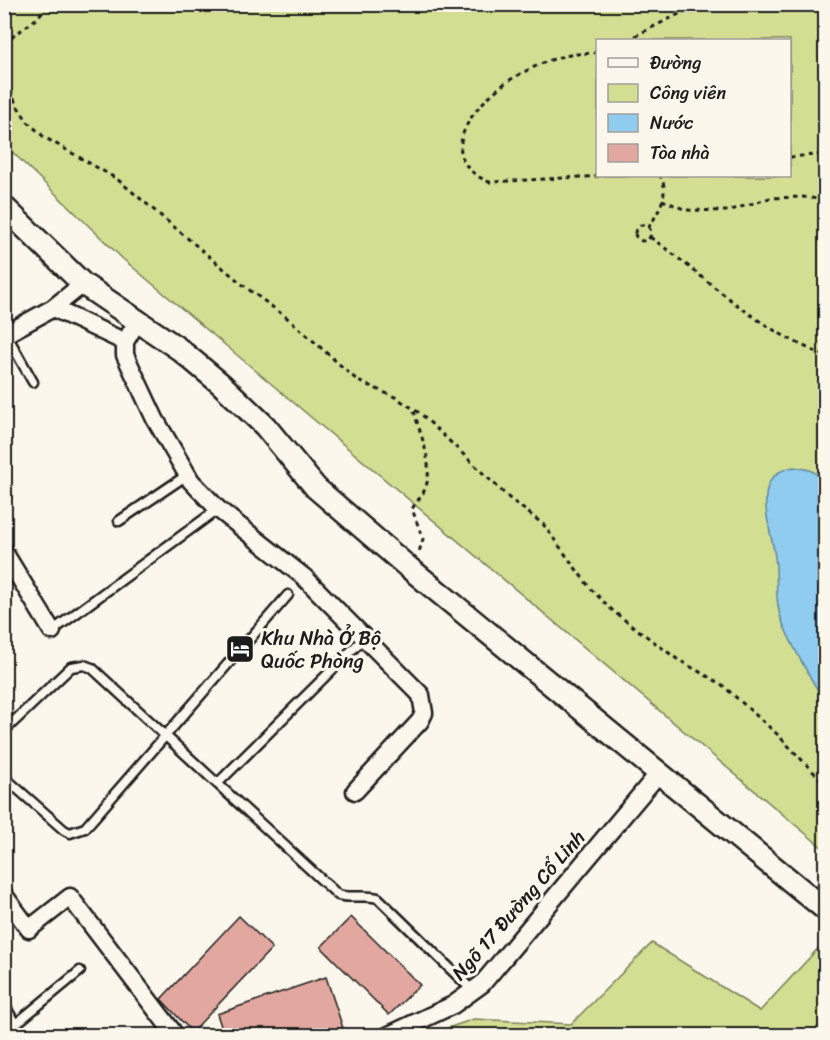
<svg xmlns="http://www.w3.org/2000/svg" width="830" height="1040" viewBox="0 0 830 1040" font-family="Sriracha,sans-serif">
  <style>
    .green { fill: #d2df92; stroke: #777e57; stroke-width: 1.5; fill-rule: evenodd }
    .water { fill: #90cbf0; stroke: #62859b; stroke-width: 1.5 }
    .building { fill: #e2a89f; stroke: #1c1c1c; stroke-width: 1.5 }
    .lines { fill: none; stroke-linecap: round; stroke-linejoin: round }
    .service-casing { stroke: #1c1c1c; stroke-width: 13 }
    .minor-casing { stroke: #1c1c1c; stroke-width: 21 }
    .tertiary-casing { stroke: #1c1c1c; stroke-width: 26 }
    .path { stroke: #1c1c1c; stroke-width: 3; stroke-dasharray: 4.5 4.5; stroke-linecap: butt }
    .service { stroke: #fbf7ec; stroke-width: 8 }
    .minor { stroke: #fbf7ec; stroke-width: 16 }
    .tertiary { stroke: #fbf7ec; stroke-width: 21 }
    .labels { text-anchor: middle; stroke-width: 6; stroke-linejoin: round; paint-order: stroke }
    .poi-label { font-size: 20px; fill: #1c1c1c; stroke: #fbf7ec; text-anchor: start }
    .street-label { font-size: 20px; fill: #1c1c1c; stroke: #fbf7ec }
  </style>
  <rect width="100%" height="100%" fill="#fbf7ec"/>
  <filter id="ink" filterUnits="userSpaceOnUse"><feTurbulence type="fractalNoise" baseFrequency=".0167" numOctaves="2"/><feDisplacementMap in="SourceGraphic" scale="12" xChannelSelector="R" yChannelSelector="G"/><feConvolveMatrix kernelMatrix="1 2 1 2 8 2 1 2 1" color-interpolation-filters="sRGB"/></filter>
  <g filter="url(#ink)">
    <path class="green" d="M4,5H825V850L123,259L5,145ZM598,40H790V176H598Z
      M825,941V1035H427L474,1019L571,1024L652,943L760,1011Z"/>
    <path class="water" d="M794,467L810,470L825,479V703C810,676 793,650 782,621C774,601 778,577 775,557C771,527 748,474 794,467Z"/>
    <path class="building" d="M239,916L272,948L192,1032L161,999Z
      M351,917L420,985L389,1015L321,947Z
      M326,977L343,1028L322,1035H224L217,1014Z"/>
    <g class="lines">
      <g class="service-casing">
        <path id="service" d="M6,334L33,382
          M119,521L187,475
          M52,631L218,509
          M4,731L71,667L84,665L92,668L338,895C351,899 364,894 378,898L473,991
          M4,777L64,830L70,833L85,828L288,595
          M218,783L364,638
          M12,1027L80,971"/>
      </g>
      <g class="minor-casing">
        <path id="minor" d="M53,308L125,342
          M138,320L125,342V355L155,419L191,481L218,509L304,577L421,695L424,713L420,721L355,791
          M4,335L53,308L83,284
          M4,552L52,631
          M4,895L29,929L70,897L176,1036
          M4,1012L17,1036
          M387,1036L453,1005L482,984L659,773"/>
      </g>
      <g class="tertiary-casing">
        <path id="tertiary" d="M4,207L83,284L179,349L221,384L265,426L316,488L408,567L826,910"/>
      </g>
      <path class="path" d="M627,40L699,4
        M4,43L36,19L49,4
        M598,52C588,54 579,53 570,55C554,57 536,66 522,73C482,93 426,155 489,182L602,176
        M4,73L16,104L28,122L44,137L117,179L248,289L290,320L358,381L395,397L420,413L509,498L543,524L590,588L614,612L677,659L721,684L777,734L826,785
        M790,157L826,154
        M662,200L686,210L728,211L770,198L803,197L826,200
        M635 233a8 8 0 1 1 16 0a8 8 0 1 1-16 0Z
        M648,228C658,214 671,191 660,176
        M650,237C713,282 751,326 826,356
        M414,411C420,435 435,465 425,489C422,496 416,502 412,509L423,539L419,552"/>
      <use href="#service" class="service"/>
      <use href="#minor" class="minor"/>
      <use href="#tertiary" class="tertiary"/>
    </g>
  </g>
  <defs>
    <g id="hotel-square" transform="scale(1.5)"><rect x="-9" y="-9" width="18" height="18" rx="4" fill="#1c1c1c" stroke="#fbf7ec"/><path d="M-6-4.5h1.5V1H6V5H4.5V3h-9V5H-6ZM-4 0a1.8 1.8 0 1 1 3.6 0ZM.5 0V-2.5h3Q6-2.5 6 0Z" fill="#fff"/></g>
  </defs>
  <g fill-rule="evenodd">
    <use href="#hotel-square" x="240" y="649"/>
  </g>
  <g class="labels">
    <g class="poi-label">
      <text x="261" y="645">Khu Nhà Ở Bộ<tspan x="261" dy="23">Quốc Phòng</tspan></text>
    </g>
    <g class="street-label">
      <text transform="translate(518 905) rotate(-49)" y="7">Ngõ 17 Đường Cổ Linh</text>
    </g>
  </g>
  <rect width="830" height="1040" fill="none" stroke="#fbf7ec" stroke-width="24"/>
  <rect x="12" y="12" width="806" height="1016" fill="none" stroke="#1c1c1c" stroke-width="2" filter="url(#ink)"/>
  <rect x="596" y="39" width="195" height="138" fill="#fbf7ec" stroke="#a29f99" stroke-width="1.5"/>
  <rect x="608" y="58" width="30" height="9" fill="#fbf7ec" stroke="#a29f99" stroke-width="1.5"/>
  <text x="650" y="69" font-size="18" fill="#1c1c1c">Đường</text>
  <rect x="608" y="84" width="30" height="18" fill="#d2df92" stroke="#a29f99" stroke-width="1.5"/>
  <text x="650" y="99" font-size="18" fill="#1c1c1c">Công viên</text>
  <rect x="608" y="114" width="30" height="18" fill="#90cbf0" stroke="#a29f99" stroke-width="1.5"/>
  <text x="650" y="129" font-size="18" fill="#1c1c1c">Nước</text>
  <rect x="608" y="144" width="30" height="18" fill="#e2a89f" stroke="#a29f99" stroke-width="1.5"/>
  <text x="650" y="159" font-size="18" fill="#1c1c1c">Tòa nhà</text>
</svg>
